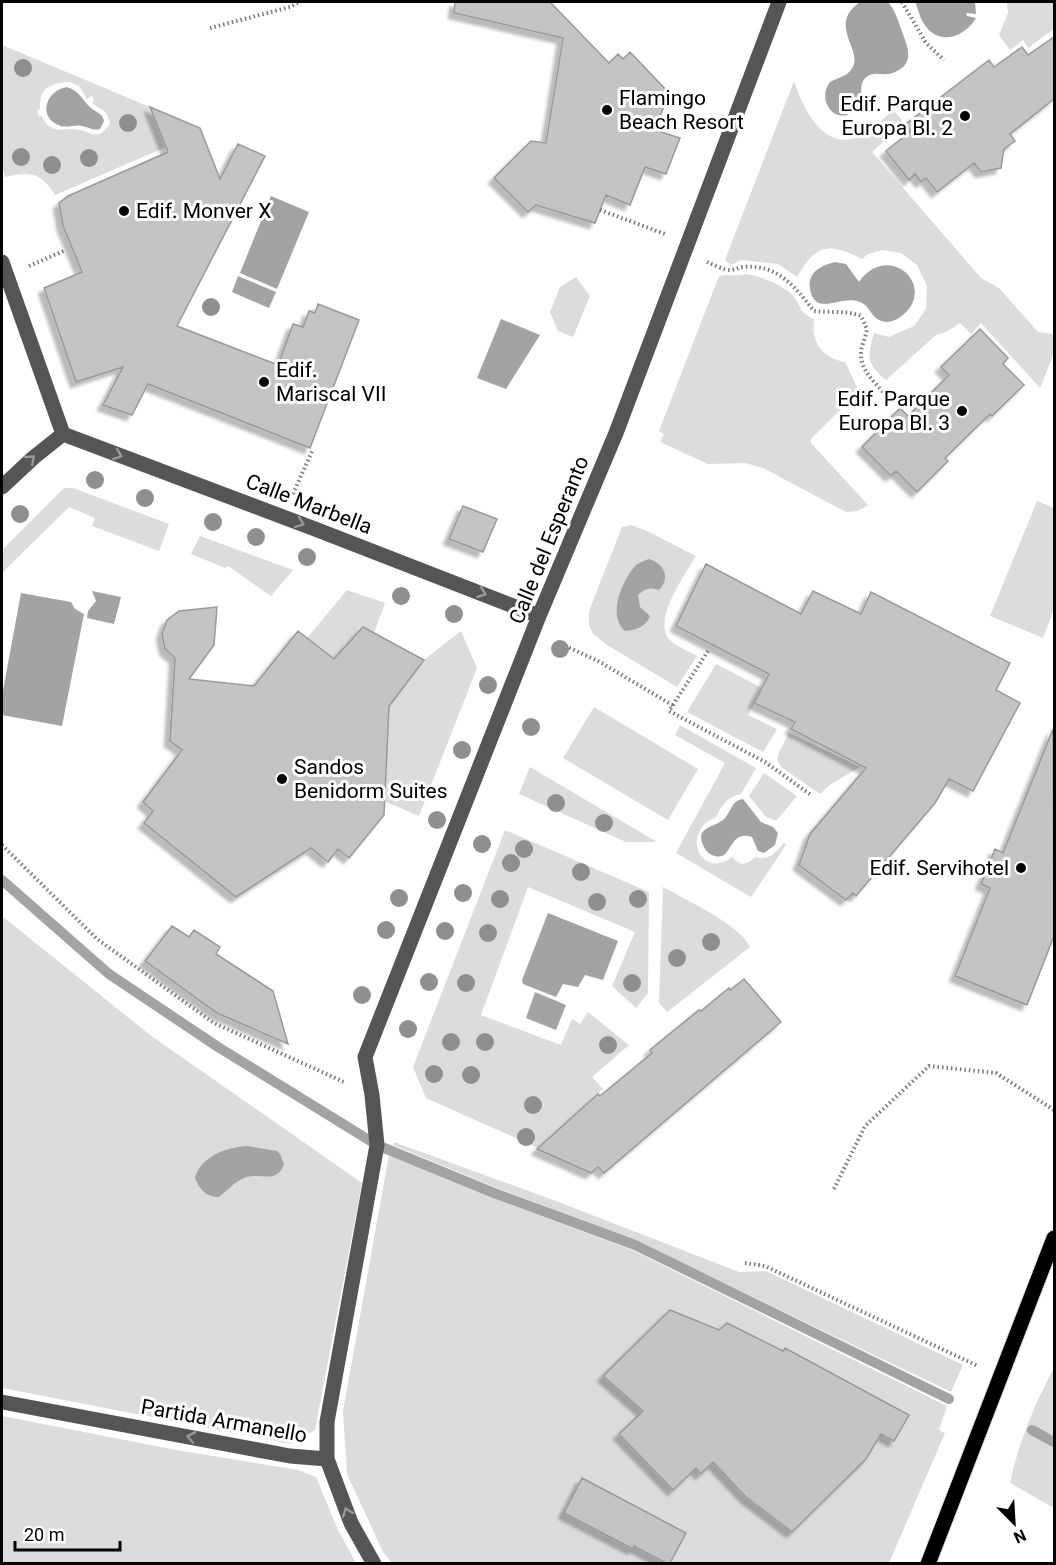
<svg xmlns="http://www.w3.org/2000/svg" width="1056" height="1565" viewBox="0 0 1056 1565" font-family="Roboto,sans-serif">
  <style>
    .green { fill: #dcdcdc; fill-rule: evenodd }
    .water { fill: #a3a3a3 }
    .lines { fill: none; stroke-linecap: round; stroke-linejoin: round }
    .stream { stroke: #a3a3a3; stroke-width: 10 }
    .building { fill: #c4c4c4; stroke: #999; stroke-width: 1.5; filter: url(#shadow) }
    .major-casing { stroke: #dbdbdb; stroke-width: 17 }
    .path { stroke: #777; stroke-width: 4; stroke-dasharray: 1.5 3; stroke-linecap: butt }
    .minor { stroke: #555; stroke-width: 15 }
    .major { stroke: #000; stroke-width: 15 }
    .tree { fill: #8f8f8f }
    .oneway { stroke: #999 }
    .poi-dot { fill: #000; stroke: #fff; stroke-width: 2 }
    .labels { text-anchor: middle; stroke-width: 6; stroke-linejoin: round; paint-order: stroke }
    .poi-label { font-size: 21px; fill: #000; stroke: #fff; text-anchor: start }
    .street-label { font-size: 21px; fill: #000; stroke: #fff }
  </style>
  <defs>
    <filter id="shadow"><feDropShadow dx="-5.5" dy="5.5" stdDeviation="1.5" flood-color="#0004"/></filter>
  </defs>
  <rect width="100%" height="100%" fill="#fff"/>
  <path class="green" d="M1007,2H1054V29L1028,48L1023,40L1010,50L999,35L1008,13Z
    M2,45L150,107L166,147L55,195C41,172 30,171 5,177L2,165ZM70,82L79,86L87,99L92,96L94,100L92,103C101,111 106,107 110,123C100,140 94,134 81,130C66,126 50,137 42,116L39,117L37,111L40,109C39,87 51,83 70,82Z
    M794,81C803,107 821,149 856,138C870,134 883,119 893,110L902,120L882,137L885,140L872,152L981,278L999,288L1038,332L1054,334V353L1040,388L981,323L971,334L960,323L946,332L936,335L886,380C866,363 867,357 874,333L889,337L914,326L926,309L927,286L917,265L901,253L882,250L868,254L862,259C828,242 816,244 797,277L778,264L741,260L731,265L725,260Z
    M746,274C761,276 786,286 795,298C802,310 801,313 814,319C811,342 822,358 845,362L859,391L811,439V443L868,505L858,511L846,512L763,468L745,463L708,464L660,442L664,434L659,431L719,276C728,274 736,277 746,274Z
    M576,277L590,296L573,337L558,331L550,312L560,287Z
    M64,488H73L169,524L159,551L92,526L95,518L69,507L2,573V550Z
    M1037,501L1054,508V609L1043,638L990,616Z
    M631,525L645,530L696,556C685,575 654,617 668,638C673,645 689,651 697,656L677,687L607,645L593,634L589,625V611L622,527Z
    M200,536L293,570L271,596L228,566L225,568L191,554Z
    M347,590L385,603L374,633L363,627L334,659L307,638Z
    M461,631L477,668L419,816L384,801L389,710L390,704L424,660Z
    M716,664L762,688L748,715L777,729L763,752L687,712Z
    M594,707L698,769L668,820L563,758Z
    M680,725L756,768L741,794C726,798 723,804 716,817C680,831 700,881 732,857C740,866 746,866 755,857C769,861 775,853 784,843L786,845L751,897L676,853L725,763L675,735Z
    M789,733L860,767L831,784L820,794L781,767L777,760L779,752Z
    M530,767L657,842H626L519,794Z
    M764,773L797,796L776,821L766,817L749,796Z
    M505,830L649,892L648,993L636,1008L612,986L635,932L528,887L481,1015L561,1045L572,1019L580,1024L588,1012L629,1045L592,1077L603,1089L538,1148L426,1098L413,1067Z
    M663,887C686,900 739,924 750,947L667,1012L659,1003Z
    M2,916L150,1035L362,1183L315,1430L291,1444L2,1388Z
    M394,1142L556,1201L739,1272L766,1271L963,1365L951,1392L636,1241L497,1188L393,1145Z
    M389,1155L493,1198L632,1250L947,1406L939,1430L945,1433L889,1563H392L383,1552L347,1474L343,1411Z
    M1054,1368V1508L1010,1483C1018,1444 1035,1403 1054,1368Z
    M2,1416L176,1450L298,1470L316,1477L338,1530L356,1563H2Z"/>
  <path class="water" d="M860,2L889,3C897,14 899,24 904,37C909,51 913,64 895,72C886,77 876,71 868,76C854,84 869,101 853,112C835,125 816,100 830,82C835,79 843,77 847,74C872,54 823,28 860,2Z
    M915,2H975L976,14L966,13L967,16L976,18C965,37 939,47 924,24C920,18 918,9 915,2Z
    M67,87C80,91 81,99 90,107C96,113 102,112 104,121L100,129C93,131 89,127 82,126C74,124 66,129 58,125C37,115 47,90 67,87Z
    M271,196L309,212L277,289L240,273Z
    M835,262L846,264L859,282C885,245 928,277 911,306C904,317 888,328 876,318C870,313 868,305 860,302C842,294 815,318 810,289C807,272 822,265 835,262Z
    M238,276L276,292L269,308L232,292Z
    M501,319L540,335L506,389L477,378Z
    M649,559C664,564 671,577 659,590C650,587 645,588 638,595L640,607L650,616C646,627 636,630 625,631C607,616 622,580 636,565C640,562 644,561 649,559Z
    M92,591L121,597L114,624L87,618L88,611L96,601Z
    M21,593L71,602L75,609L84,614L62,726L2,715V696Z
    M743,799L761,822L773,827L778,833L775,845L764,853L758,851L752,837C728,829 733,861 715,856C710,855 706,851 704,847C693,826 716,828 725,818C732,810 731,801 743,799Z
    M548,913L618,941L603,980L585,975L578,987L563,984L556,997L523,984L522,980Z
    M535,992L566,1005L556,1030L526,1018Z
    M247,1146L277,1151L280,1154L284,1164C277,1184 262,1173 247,1177C236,1180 228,1190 219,1197C206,1197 200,1190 195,1178C201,1156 227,1147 247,1146Z"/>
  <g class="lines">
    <path class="stream" d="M2,880L109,974L218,1047L377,1145L494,1193L635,1245L949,1399
      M1032,1430L1054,1442"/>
  </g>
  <path class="building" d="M455,2H550L609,63L618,54L623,59L630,52L669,93L655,130L680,138L666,174L645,167L630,205L606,195L595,223L536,205L528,212L494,178L531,141L546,143L563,38L454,13Z
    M1054,37V99L1010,134L1015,141L1004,149L1001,168L981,172L974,163L937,192L926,178L921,182L915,174L909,180L886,151L911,131L906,124L989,60L994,67L1022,47L1028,55Z
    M150,107L200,128L220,179L238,144L265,156L177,326L278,365L293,324L303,327L309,311L315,313L318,304L359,320L310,448L148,384L132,415L103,405L123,367L76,382L44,288L82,272L63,226L59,203L68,196L168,152Z
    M980,329L1008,358L1003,364L1024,385L992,416L990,414L945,458L948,461L917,492L896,471L891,476L862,447L900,408L908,416L949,375L941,367Z
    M463,506L497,519L483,552L449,539Z
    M706,564L801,614L813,591L861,614L871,592L1010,663L996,690L1020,703L973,791L949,779L935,803L856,896L853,893L846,900L799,865L810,834L866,768L791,729L795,722L754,703L769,674L676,626Z
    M217,607L214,645L189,679L254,686L298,631L334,659L363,627L424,660L389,706L384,815L349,858L338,849L328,862L311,848L236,897L144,823L153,811L143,802L182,750L170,741L175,658L165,649L162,634L167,620L179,611Z
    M1053,729L1054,936L1027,1005L955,976L990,888L981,884L995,849L1003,853Z
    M172,926L189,937L194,930L220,947L216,954L273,991L288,1044L217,1013L145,961Z
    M744,979L781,1022L604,1173L598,1167L591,1173L537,1149L598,1094L600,1096L652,1053L650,1050L699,1010L701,1011L729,988L730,990Z
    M670,1310L719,1330L727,1323L783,1351L785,1348L909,1415L894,1441L881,1434L866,1459L792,1532L746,1497L713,1462L701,1474L696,1468L673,1490L619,1434L643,1411L603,1376Z
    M582,1478L686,1533L670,1563H666L634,1546L633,1549L564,1513Z"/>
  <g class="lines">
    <g class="major-casing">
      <path id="major" d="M928,1564L1054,1238"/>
    </g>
    <path class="path" d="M902,2L926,43L944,60
      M210,28L290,7L299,2
      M600,210L665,234
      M707,262C714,265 723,270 730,270C735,270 739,267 744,267C778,264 795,287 814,311C830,313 846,310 861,316L867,329C866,337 861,346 861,353C860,370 876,384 886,395
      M29,266L66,250
      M293,494L313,449
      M557,642L600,662L674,706
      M708,651L669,711L765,762L811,795
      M2,845L97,939L214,1023L344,1082
      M834,1189L865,1126L929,1066L996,1073L1054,1110
      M745,1263L765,1266L978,1366"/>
    <path class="minor" d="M2,262L63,434
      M63,434L315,529L539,616
      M2,487L33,458L63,434
      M2,1402L290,1456L327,1459L351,1523L374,1564
      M327,1459V1422L377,1145L372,1095L365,1057L539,616L616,433L779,2"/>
    <use href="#major" class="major"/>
  </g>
  <g class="tree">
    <circle cx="23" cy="68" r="9"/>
    <circle cx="128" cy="123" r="9"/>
    <circle cx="21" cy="157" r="9"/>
    <circle cx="89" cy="158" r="9"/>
    <circle cx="52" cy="165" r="9"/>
    <circle cx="211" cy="307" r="9"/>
    <circle cx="95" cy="480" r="9"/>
    <circle cx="145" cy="498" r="9"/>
    <circle cx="20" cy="514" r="9"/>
    <circle cx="213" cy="522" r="9"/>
    <circle cx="256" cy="537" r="9"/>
    <circle cx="307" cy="557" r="9"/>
    <circle cx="401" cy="596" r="9"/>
    <circle cx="454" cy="614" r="9"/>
    <circle cx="560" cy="649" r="9"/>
    <circle cx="488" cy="685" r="9"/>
    <circle cx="531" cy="727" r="9"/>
    <circle cx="462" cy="750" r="9"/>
    <circle cx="556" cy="803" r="9"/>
    <circle cx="437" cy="820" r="9"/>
    <circle cx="604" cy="823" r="9"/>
    <circle cx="482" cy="844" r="9"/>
    <circle cx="524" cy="849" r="9"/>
    <circle cx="511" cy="863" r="9"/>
    <circle cx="581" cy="872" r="9"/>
    <circle cx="463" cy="893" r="9"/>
    <circle cx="399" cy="898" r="9"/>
    <circle cx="500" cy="899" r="9"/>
    <circle cx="638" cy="899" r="9"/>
    <circle cx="597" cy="902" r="9"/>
    <circle cx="386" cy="930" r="9"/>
    <circle cx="445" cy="931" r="9"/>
    <circle cx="488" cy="933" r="9"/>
    <circle cx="711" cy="942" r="9"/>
    <circle cx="677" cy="958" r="9"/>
    <circle cx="429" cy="982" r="9"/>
    <circle cx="466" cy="983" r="9"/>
    <circle cx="632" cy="983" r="9"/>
    <circle cx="362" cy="995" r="9"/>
    <circle cx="408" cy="1029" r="9"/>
    <circle cx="451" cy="1042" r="9"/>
    <circle cx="485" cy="1042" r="9"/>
    <circle cx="608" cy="1045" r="9"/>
    <circle cx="434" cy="1074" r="9"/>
    <circle cx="471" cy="1075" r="9"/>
    <circle cx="533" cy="1105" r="9"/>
    <circle cx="526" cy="1137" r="9"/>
  </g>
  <defs><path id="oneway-chevron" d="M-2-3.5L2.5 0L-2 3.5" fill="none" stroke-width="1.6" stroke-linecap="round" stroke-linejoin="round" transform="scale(1.5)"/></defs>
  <g class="oneway">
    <use href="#oneway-chevron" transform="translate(118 455) rotate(21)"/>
    <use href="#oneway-chevron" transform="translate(31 459) rotate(-41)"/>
    <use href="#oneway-chevron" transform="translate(300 523) rotate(21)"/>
    <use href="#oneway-chevron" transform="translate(482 593) rotate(21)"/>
    <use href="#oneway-chevron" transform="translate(191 1437) rotate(-169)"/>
    <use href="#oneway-chevron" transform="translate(347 1512) rotate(-110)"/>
  </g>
  <g class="poi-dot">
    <circle cx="607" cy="110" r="6"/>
    <circle cx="965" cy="116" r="6"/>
    <circle cx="124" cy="211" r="6"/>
    <circle cx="264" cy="382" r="6"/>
    <circle cx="962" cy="411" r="6"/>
    <circle cx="282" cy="779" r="6"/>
    <circle cx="1021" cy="868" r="6"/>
  </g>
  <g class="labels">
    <g class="poi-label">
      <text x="619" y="105">Flamingo<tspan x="619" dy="24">Beach Resort</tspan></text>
      <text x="953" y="111" text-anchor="end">Edif. Parque<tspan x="953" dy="24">Europa Bl. 2</tspan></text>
      <text x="136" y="218">Edif. Monver X</text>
      <text x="276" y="377">Edif.<tspan x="276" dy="24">Mariscal VII</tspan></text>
      <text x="950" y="406" text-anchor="end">Edif. Parque<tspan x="950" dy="24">Europa Bl. 3</tspan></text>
      <text x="294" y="774">Sandos<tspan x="294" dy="24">Benidorm Suites</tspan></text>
      <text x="1009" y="875" text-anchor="end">Edif. Servihotel</text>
    </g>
    <g class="street-label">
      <text transform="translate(309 504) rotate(21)" y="7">Calle Marbella</text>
      <text transform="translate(549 540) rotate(-68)" y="7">Calle del Esperanto</text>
      <text transform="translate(224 1421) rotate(10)" y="7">Partida Armanello</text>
    </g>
  </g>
  <rect width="1056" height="1565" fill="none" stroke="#000000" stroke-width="6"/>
  <g transform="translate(1014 1523) rotate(156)" stroke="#ffffff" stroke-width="4.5" paint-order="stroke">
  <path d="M0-4.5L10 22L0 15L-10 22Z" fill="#000000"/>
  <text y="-9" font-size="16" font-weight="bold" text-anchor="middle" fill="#000000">N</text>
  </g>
  <path d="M15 1541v9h105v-9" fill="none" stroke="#000000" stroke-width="3"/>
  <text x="24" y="1541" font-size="18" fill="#000000" stroke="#ffffff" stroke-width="4.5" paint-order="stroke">20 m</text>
</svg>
